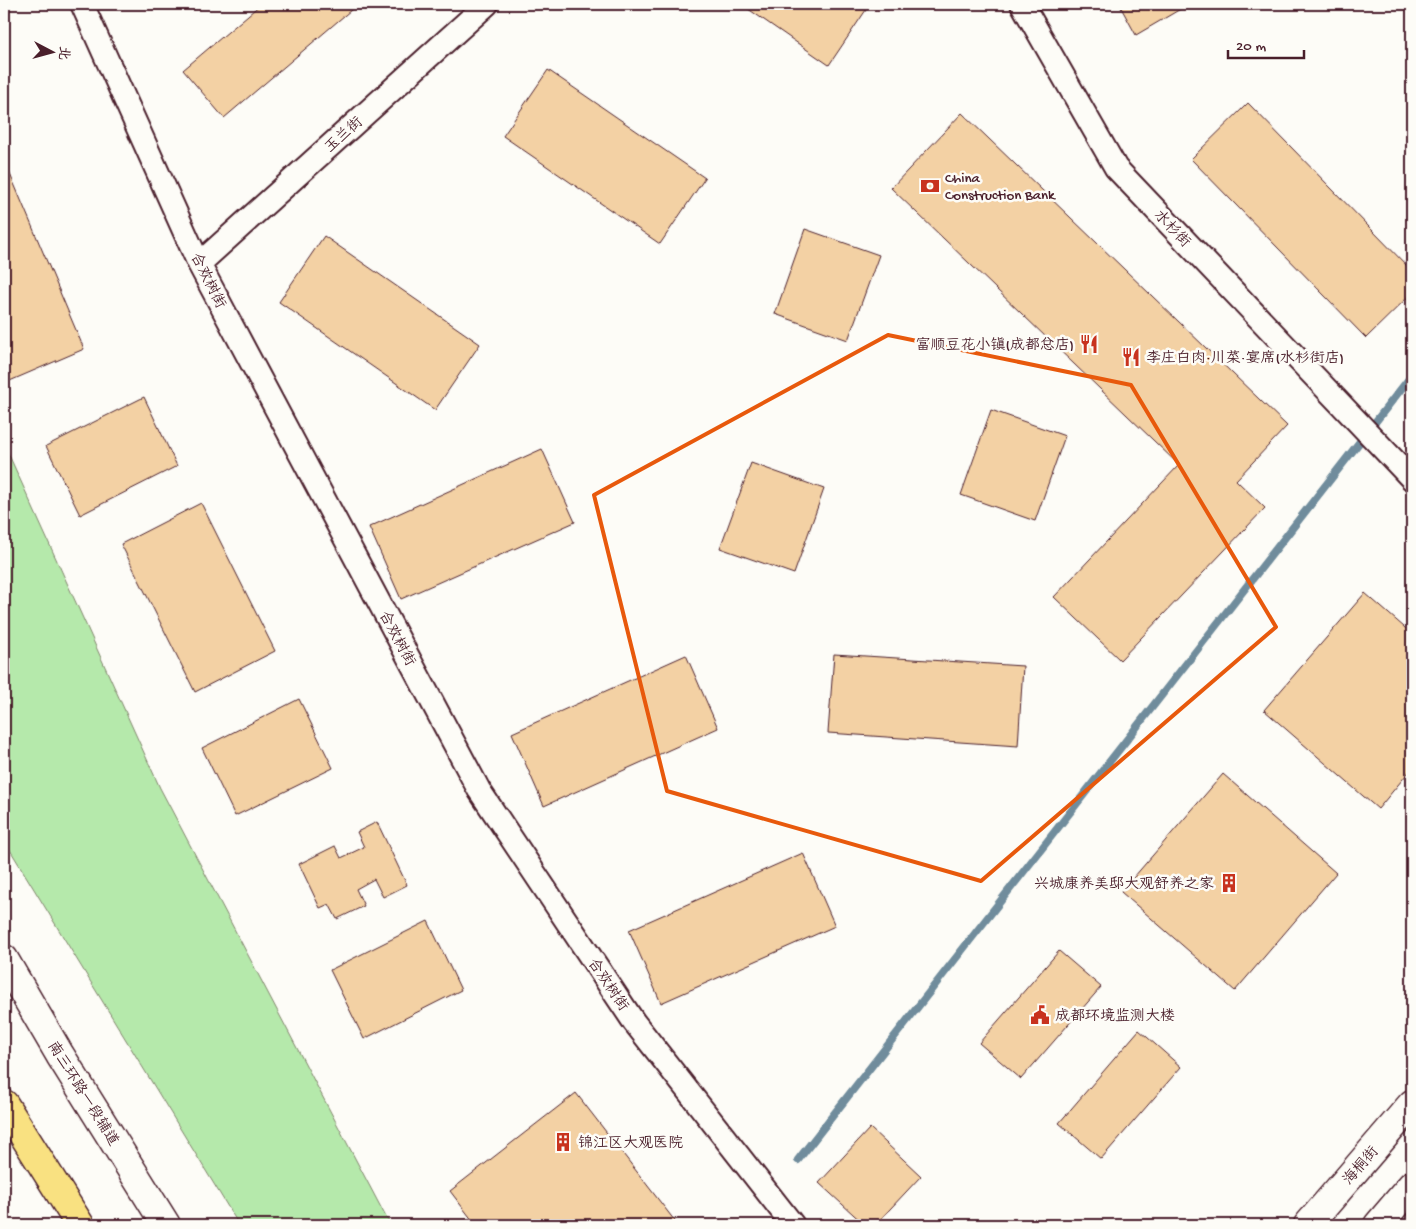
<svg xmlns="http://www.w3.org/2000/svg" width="1416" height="1229" viewBox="0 0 1416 1229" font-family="'Gochi Hand','LXGW WenKai TC',sans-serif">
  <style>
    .green { fill: #b5e9ab; stroke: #80846b }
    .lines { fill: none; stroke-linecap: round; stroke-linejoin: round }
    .stream { stroke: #6f8c9c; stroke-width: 8 }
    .building { fill: #f3d1a4; stroke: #4a1f2b }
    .street-casing { stroke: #4a1f2b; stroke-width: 26 }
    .secondary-casing { stroke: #4a1f2b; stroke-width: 31 }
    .highway-casing { stroke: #4a1f2b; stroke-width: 31 }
    .street { stroke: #fdfcf7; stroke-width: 22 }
    .secondary { stroke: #fdfcf7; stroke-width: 28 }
    .highway { stroke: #f9e181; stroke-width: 28 }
    .marked { fill: none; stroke: #e8590c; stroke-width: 4; stroke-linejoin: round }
    .labels { text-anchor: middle; stroke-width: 5; stroke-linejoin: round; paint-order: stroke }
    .street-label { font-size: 15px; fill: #4a1f2b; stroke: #fdfcf7 }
    .poi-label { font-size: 15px; fill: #4a1f2b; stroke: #fdfcf7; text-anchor: start }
  </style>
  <rect width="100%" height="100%" fill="#fdfcf7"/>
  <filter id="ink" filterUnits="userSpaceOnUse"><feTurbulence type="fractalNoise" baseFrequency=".02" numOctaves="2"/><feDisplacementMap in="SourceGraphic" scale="10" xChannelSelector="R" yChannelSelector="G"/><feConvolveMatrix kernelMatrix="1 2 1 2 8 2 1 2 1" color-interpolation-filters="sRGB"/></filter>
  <g filter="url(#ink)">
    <path class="green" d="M4,444L160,788L387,1219L392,1225H239L4,840Z"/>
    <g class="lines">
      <path class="stream" d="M798,1160L1412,375"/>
    </g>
    <path class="building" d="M261,4H358L224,118L183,70Z
      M741,4H870L829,65Z
      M1119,4H1189L1136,35Z
      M548,70L705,178L660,244L503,136Z
      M1248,103L1412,271V293L1366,338L1191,159Z
      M962,113L1287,426L1236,480L1265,508L1120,660L1054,597L1179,465L891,188Z
      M4,160L84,349L5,383L4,380Z
      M805,229L879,255L848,340L775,314Z
      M324,236L480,344L435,410L279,302Z
      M144,397L177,466L80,515L46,446Z
      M991,410L1065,436L1035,521L961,495Z
      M542,449L575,522L401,599L369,527Z
      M751,463L824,489L794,574L720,548Z
      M201,503L275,651L195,692L121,544Z
      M1365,593L1412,634V768L1378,809L1264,710Z
      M834,654L1023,666L1018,746L828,733Z
      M686,655L718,728L544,806L512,733Z
      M299,699L333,768L235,816L202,748Z
      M1223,774L1336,873L1235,991L1121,892Z
      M377,822L407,885L383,897L374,879L356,889L364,906L337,919L329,904L320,908L299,864L335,846L341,858L364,847L357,832Z
      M803,853L835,926L661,1003L629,930Z
      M428,921L461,990L364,1039L330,970Z
      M1059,951L1101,987L1021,1079L979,1043Z
      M1139,1030L1181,1067L1101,1159L1059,1123Z
      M576,1093L678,1225H476L450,1191Z
      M870,1128L921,1176L875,1225H865L819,1183Z"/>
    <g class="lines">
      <g class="street-casing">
        <path id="street" d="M82,4L199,264L479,790L634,1022L793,1225
          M1022,4L1116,168L1412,479
          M199,264L487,4"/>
      </g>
      <g class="secondary-casing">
        <path id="secondary" d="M4,959L60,1055L166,1225
          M1308,1225L1412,1104
          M1378,1225L1412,1185"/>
      </g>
      <g class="highway-casing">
        <path id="highway" d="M4,1104L80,1225"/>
      </g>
      <use href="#street" class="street"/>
      <use href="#secondary" class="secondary"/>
      <use href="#highway" class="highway"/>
    </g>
  </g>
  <path class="marked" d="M888,335L1131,385L1276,627L981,881L667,791L594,495Z"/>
  <defs>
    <g id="bank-bare" transform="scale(1.5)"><path d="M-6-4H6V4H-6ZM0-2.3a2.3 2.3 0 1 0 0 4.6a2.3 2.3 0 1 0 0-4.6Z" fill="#c8321e" stroke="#fdfcf7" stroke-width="2.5" paint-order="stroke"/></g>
    <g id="restaurant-bare" transform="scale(1.5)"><path d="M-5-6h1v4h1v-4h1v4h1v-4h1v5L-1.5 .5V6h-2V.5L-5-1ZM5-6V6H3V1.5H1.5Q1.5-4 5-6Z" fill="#c8321e" stroke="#fdfcf7" stroke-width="2.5" paint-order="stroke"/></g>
    <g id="building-bare" transform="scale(1.5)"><path d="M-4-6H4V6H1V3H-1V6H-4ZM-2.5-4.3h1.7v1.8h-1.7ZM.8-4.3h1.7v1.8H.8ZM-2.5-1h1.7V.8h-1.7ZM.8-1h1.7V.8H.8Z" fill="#c8321e" stroke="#fdfcf7" stroke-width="2.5" paint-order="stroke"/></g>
    <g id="civic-bare" transform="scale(1.5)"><path d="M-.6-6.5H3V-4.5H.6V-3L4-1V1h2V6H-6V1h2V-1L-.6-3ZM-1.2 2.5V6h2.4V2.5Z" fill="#c8321e" stroke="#fdfcf7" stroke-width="2.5" paint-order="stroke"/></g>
  </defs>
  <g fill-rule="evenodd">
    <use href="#bank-bare" x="930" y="186"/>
    <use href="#restaurant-bare" x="1089" y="344"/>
    <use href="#restaurant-bare" x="1131" y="357"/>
    <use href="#building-bare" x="1229" y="883"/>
    <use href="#civic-bare" x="1040" y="1015"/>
    <use href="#building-bare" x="563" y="1142"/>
  </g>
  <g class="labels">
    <g class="street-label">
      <text transform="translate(343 134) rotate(-42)" y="5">玉兰街</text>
      <text transform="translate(1173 228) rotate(46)" y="5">水杉街</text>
      <text transform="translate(209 280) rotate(63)" y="5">合欢树街</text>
      <text transform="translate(398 638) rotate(62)" y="5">合欢树街</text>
      <text transform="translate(609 984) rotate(56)" y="5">合欢树街</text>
      <text transform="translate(84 1093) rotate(58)" y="5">南三环路一段辅道</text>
      <text transform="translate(1360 1165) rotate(-49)" y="5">海桐街</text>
    </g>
    <g class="poi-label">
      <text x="945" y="182">China<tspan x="945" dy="17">Construction Bank</tspan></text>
      <text x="1074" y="349" text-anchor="end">富顺豆花小镇(成都总店)</text>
      <text x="1146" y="362">李庄白肉·川菜·宴席(水杉街店)</text>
      <text x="1214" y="888" text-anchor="end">兴城康养美邸大观舒养之家</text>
      <text x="1055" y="1020">成都环境监测大楼</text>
      <text x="578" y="1147">锦江区大观医院</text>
    </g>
  </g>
  <rect width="1416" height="1229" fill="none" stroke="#fdfcf7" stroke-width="20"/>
  <rect x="10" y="10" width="1396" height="1209" fill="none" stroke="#4a1f2b" stroke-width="2" filter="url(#ink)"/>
  <g transform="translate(52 52) rotate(96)" stroke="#fdfcf7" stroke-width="4" paint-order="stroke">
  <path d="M0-4L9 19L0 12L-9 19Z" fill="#4a1f2b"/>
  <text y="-8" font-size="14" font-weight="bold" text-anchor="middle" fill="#4a1f2b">北</text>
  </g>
  <path d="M1228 50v8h76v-8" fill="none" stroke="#4a1f2b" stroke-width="2.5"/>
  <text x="1236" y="50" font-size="15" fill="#4a1f2b" stroke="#fdfcf7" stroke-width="4" paint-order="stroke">20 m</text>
</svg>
